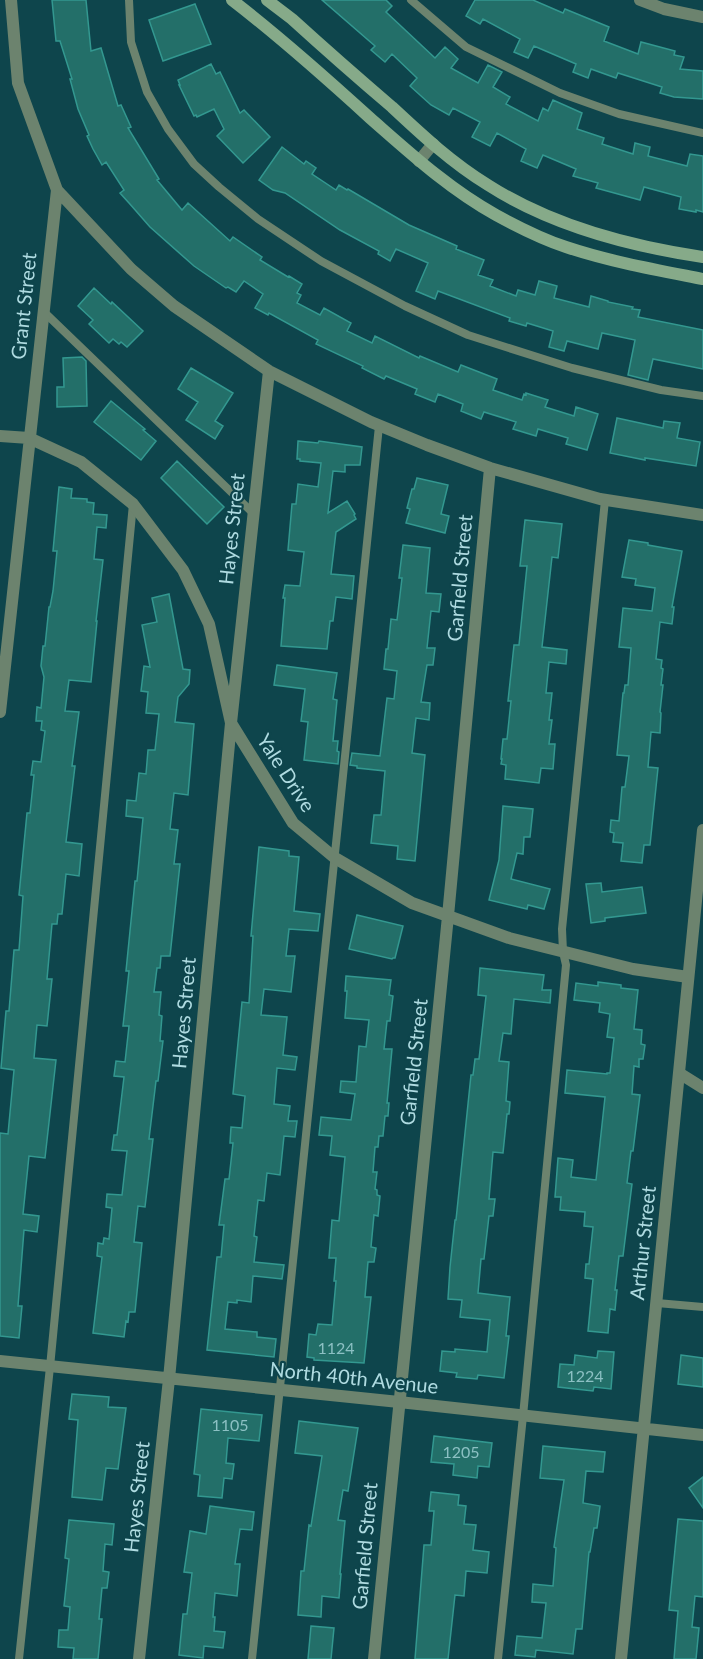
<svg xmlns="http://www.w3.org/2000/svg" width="703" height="1659" viewBox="0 0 703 1659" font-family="Lato,sans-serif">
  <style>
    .building { fill: #236f69; stroke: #339890; stroke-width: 1.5 }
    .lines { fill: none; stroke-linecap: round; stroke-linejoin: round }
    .lane { stroke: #6c836e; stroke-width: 8 }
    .street { stroke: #6c836e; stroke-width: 12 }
    .secondary { stroke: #86aa89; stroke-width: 12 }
    .labels { text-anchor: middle; stroke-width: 4.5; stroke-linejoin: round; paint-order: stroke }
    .number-label { font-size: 16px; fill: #8cc0c3 }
    .street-label { font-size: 20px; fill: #afdbe1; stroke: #0e454c }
  </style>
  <rect width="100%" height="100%" fill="#0e454c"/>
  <path class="building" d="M52,0H86L91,51L101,48L118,106L121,105L131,127L128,128L159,179L157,180L182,210L188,203L230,241L233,237L262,257L260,260L288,277L289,276L302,284L297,293L301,295L297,303L320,315L324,308L351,323L347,331L372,343L375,336L419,358L420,356L458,372L461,365L497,379L493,390L522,400L524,394L526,395V393L548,400L545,407L574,416L576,407L598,414L587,450L566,444L568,438L538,429L536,436L513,429L516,422L484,412L481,419L461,411L463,404L438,394L435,402L415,394L417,389L386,376L384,379L362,368L363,366L316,344L318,340L269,313L268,315L255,308L263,294L244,281L236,292L228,287L226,288L194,266L150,227L129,203L120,193L124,190L106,162L102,165L93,149L87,136L89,135L78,109L70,79H72L60,41H56Z
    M322,0H386L392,6L386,12L435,58L445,47L458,59L451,68L478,83L488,65L502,72L493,87L510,97L506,104L538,121L543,108L548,111L553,100L582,113L577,129L604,138L602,144L633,154L635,143L650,147L648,156L687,166L690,154L703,156V212L696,210V212L679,209L681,197L644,187L640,200L596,188L598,183L573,176L576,169L543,155L537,168L521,161L526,149L497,133L490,146L472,137L480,122L453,108L449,115L431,105L410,86L417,78L392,54L385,62L371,50L375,46Z
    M475,0H533L563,13L565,9L609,27L604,41L638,54L641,42L675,51L674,55L684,57L680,69L703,71V99L674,97L660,93L662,87L618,73L616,78L591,69L588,78L573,72L576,64L534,46L528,58L514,52L520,39L483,19L480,24L466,16Z
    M195,4L211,44L163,61L149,20Z
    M211,64L216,74L220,72L240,113L244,110L270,137L243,163L217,136L224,129L214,109L197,117L196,115L194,116L179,85H180L178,80Z
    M282,147L304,164L306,161L316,168L312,174L336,190L339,185L347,190L348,189L409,225L457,246L456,249L484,260L478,275L493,280L490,286L516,296L518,290L535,295L539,281L557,286L554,298L589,307L591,296L608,301V302L633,307L632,309L640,310L638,317L703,330V369L653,359L648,380L628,375L635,340L602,333L598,349L567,341L564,351L549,347L553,331L527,323L526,326L509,321L510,318L438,291L435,299L416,291L428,263L396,249L390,261L378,254L379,251L340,230L285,193L273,190L259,180Z
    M94,288L111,304L112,302L143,331L127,347L121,342L119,344L113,339L109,343L89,324L93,320L78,306Z
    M82,357L86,361L87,406L57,407V387H64L63,358Z
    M191,368L233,393L215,421L223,426L215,439L186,420L198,402L178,389Z
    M111,401L145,429L143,430L156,441L141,460L94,422Z
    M617,418L663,428L664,421L680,423L677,438L700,442L696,466L645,458V460L610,453Z
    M298,441L318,443L319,441L362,447L360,465H345V472L333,471L328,513L347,501L355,514L354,515L356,519L336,532L331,574L354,576L352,599L336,597L333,621H330L327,649L281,646L285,598H283L285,585L300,586L304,552L288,550L292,504H296L298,484L318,487L321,463L300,461V459H297Z
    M177,461L224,507L207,524L161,478Z
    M417,478L448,485L441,514L449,516L445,533L406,523L410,509L407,508L412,489H414Z
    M59,487L72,489L71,498L87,499V502L94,503L93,514L107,515L106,528L97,527L94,559L103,560L96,621H97L91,682L69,680L65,711L79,712L72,766H75L66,842L82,844L79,876L66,874L62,914H58L57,924H52L47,979H52L47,1026L37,1025L34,1058L56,1060L45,1158L29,1156L23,1214L39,1216L37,1232L24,1230L18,1306H22L19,1338L0,1336V1133L8,1134L14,1070L1,1068L6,1011H9L14,950H19L23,896L19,895L27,813H30L34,775H31L33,761L41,762L45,731L41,730L42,721H36L37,707L41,708L44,677L41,666L43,646H45L49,607H50L53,591L57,551H53Z
    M525,520L562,524L558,558L552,557L542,647L567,650L566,664L549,662L546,693H552L549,720H552L549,744H555L553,769L541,768L539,783L505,779L506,765L501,764L502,759H501L503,739H507L511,701H508L514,645H519L527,566H520Z
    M629,540L648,543V545L682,551L672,607H674L672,624L660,622L656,659L662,660L661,668L663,669L661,685H663L660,712L661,713L660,733L651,732L648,767L658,768L650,845H644L642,863L621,861L623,843L613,842L614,833L610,832L611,820L619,821L622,787H625L629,756L617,755L623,693H624L625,685H628L631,648L619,647L623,608L652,611L655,588L635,585L636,579L622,577Z
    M403,545L430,548L426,593L441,594L439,612L431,611L427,648H435L433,665H427L421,702L430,703L429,720L416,718L412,753L425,755L415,861L397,859L398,846L371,843L374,815H381L385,771L357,768V766L350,765L352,753L380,756L387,698L394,699L397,671L384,669L386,649H388L391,619L397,620L402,578H399Z
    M169,594L183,669L190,670L189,684L178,697L175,722L194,724L188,795L174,793L170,829L178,830L174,864H180L170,956H161L160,968H157L154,992H161L159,1015L162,1016L160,1041H163L158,1081H156L149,1139H153L145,1207L138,1206L134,1242L142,1243L135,1312H129L128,1322L126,1321L124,1337L93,1333L102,1257L97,1256L98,1243L103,1244L104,1238L109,1239L112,1208L106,1207L107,1194L122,1195L127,1151L112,1150L114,1135H117L124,1077L114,1076L116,1061L125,1062L129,1026H123L129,971H126L135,881H137L143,818L126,816L127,800L136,801L139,773L146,774L148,750H155L159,714L146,713L148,692L141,691L144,666L150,667L142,625L157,622L152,598Z
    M277,665L337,673L333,699L337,700L333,741H338L337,751L339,752L338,764L304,760L308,722L301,721L305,689L274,685Z
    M503,806L533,809L530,837H524L523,854L517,853L511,879L550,889L544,909L528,905L527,909L489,900L499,860Z
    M259,847L289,851V856L299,857L294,911L320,914L318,931L289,929L286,956H295L291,992L264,989L261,1015L287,1017L283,1055L297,1057L295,1070L277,1068L274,1104L290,1106L288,1121H297L295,1137L284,1136L280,1175L267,1173L264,1201L258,1200L254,1236L257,1237L254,1262L284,1265L282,1279L253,1276L251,1302L237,1300V1303L228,1302L225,1329L257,1332V1337L276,1339L274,1357L207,1350L217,1257H221L224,1225H219L225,1179H229L233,1143H230L231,1127L242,1128L245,1096L233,1094L242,1002L249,1003L253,936H251Z
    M601,883L602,892L642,887L646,913L605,918V921L591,923L586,884Z
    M357,915L403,926L395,958H393L392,959L349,949Z
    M480,968L544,975L542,990H551L550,1003L514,999L511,1034L503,1033L499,1061L509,1062L506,1101L510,1102L509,1114H507L503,1153L493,1152L489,1199H495L493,1216H489L484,1259H481L478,1293L510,1297L506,1336H509L504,1378L478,1375L477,1379L456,1377L457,1373L440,1371L442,1351L455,1352V1349L487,1352L490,1320L460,1317L462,1300L448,1299L450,1267L455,1220H456L471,1075H473L475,1059H479L486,996L478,995Z
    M346,976L391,980L389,995L393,996L390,1021H387L384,1049H392L387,1103H389L388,1116H385L383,1136H379L378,1147H375L373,1172H377L375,1189L377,1190V1195L380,1196L378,1216L374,1215L371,1247L376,1248L374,1262H368L365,1297H371L364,1363L314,1360V1358L307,1357L309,1334L316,1335L318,1324L332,1325L336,1281H334L336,1258H329L332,1220L339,1221L345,1157L330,1155L332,1136L319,1135L321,1117L351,1120L355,1094L340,1092L341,1081L356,1082L359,1046L366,1047L369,1020L345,1018L347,991H345Z
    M598,982L621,985V988L638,990L634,1029L642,1030L641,1044L645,1045L643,1059H639V1067L634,1066L632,1094L640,1095L633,1151H631L627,1183L632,1184L623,1256H619L615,1290H617L615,1310L610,1309L608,1333L588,1331L593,1279L585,1278L586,1264H589L593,1227L584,1226L585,1212L560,1210L561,1197H555L558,1158L573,1160L571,1177L596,1180L605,1097L565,1093L567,1070L607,1074V1073H610L614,1038L607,1037L610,1014L599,1012L600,1003L574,1000L576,983L598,986Z
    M598,1351L614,1352L611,1389L594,1387L593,1391L558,1387L560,1364L574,1365L575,1355L597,1358Z
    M681,1355L703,1358V1387L678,1384Z
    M72,1394L109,1397L108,1407L126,1408L118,1469L106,1468L102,1500L72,1497L78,1420L69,1419Z
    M201,1409L262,1415L259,1441L228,1438L226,1463L234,1464L232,1479L224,1478L222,1498L198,1496L200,1475L194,1474Z
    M299,1421L358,1428L348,1491L343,1490L338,1520L345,1521L340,1574H341L339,1598L322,1596L321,1617L298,1615L301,1571H304L309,1525L311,1526L322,1456L295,1453Z
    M434,1436L492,1443L489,1467L478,1466L477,1478L453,1475L454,1464L431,1462Z
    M543,1446L605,1452L603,1472L586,1471L583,1503L600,1506L597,1528H594L590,1552H589L582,1629H576L573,1654L536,1650L535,1657L515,1655L517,1636L542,1638L546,1603L532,1602L533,1584L553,1586L556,1548L554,1547L564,1480L540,1478Z
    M703,1477V1508L689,1488Z
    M431,1492L459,1495L458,1505L466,1506L464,1524L476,1525L473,1550L489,1552L487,1573L466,1571L464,1596L455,1595L448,1659H415L424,1545H431L434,1511H429Z
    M210,1506L254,1512L252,1530L240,1529L235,1564H240L237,1596L215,1593L213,1617H215L214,1631L225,1632L223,1648L204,1646L203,1658L179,1655L183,1614H187L192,1573L184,1572L190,1531L206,1534Z
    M678,1519L703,1521V1597L695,1596L692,1627L699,1628L696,1659H674L678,1611L669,1610Z
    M69,1520L114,1524L112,1545L105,1544L103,1571L109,1572L107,1588H102L99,1619H102L98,1659H73L74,1648L58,1647L59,1630H68L70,1607L64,1606L69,1559L65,1558Z
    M311,1626L334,1628L331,1659H308Z"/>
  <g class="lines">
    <path class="lane" d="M129,0L131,42L147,92L168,129L194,164L219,187L258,219L321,261L405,306L468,335L572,368L661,390L703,396
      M411,0L466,47L560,93L619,114L703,133
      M43,311L254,514
      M657,1303L703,1307
      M19,1659L50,1367L133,504
      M252,1659L379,426
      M498,1659L523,1416L566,965L563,952L562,929L605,500"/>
    <path class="street" d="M11,0L18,83L57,190L131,269L174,306L269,371L371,422L427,445L490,468L600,499L703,515
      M640,0L664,9L703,17
      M419,161L433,144
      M0,436L29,438L81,462L133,504L183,570L209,624L231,723L293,823L335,858L412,903L509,938L633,969L688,977
      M0,712L57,190
      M679,1073L703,1088
      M0,1361L399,1402L703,1435
      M139,1659L169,1379L231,723L269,371
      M374,1659L448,916L490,468
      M621,1659L703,830"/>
    <path class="secondary" d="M232,0C280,37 325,77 370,118C410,153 449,189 496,215C518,227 542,239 566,247C611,262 657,270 703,279
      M267,0L292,19C325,49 358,78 392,107C422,135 452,163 488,185C552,226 628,246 703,257"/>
  </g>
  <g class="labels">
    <g class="number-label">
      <text x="336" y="1354">1124</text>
      <text x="585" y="1382">1224</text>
      <text x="230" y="1431">1105</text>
      <text x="461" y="1458">1205</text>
    </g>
    <g class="street-label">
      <text transform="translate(24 306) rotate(-84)" y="7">Grant Street</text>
      <text transform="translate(232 529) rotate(-84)" y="7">Hayes Street</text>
      <text transform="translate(460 578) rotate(-85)" y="7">Garfield Street</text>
      <text transform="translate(286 773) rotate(57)" y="7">Yale Drive</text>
      <text transform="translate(184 1013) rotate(-85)" y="7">Hayes Street</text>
      <text transform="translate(414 1062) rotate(-84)" y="7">Garfield Street</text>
      <text transform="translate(643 1243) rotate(-84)" y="7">Arthur Street</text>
      <text transform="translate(354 1378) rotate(6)" y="7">North 40th Avenue</text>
      <text transform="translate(137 1497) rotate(-84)" y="7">Hayes Street</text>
      <text transform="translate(365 1546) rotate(-85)" y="7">Garfield Street</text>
    </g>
  </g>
</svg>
